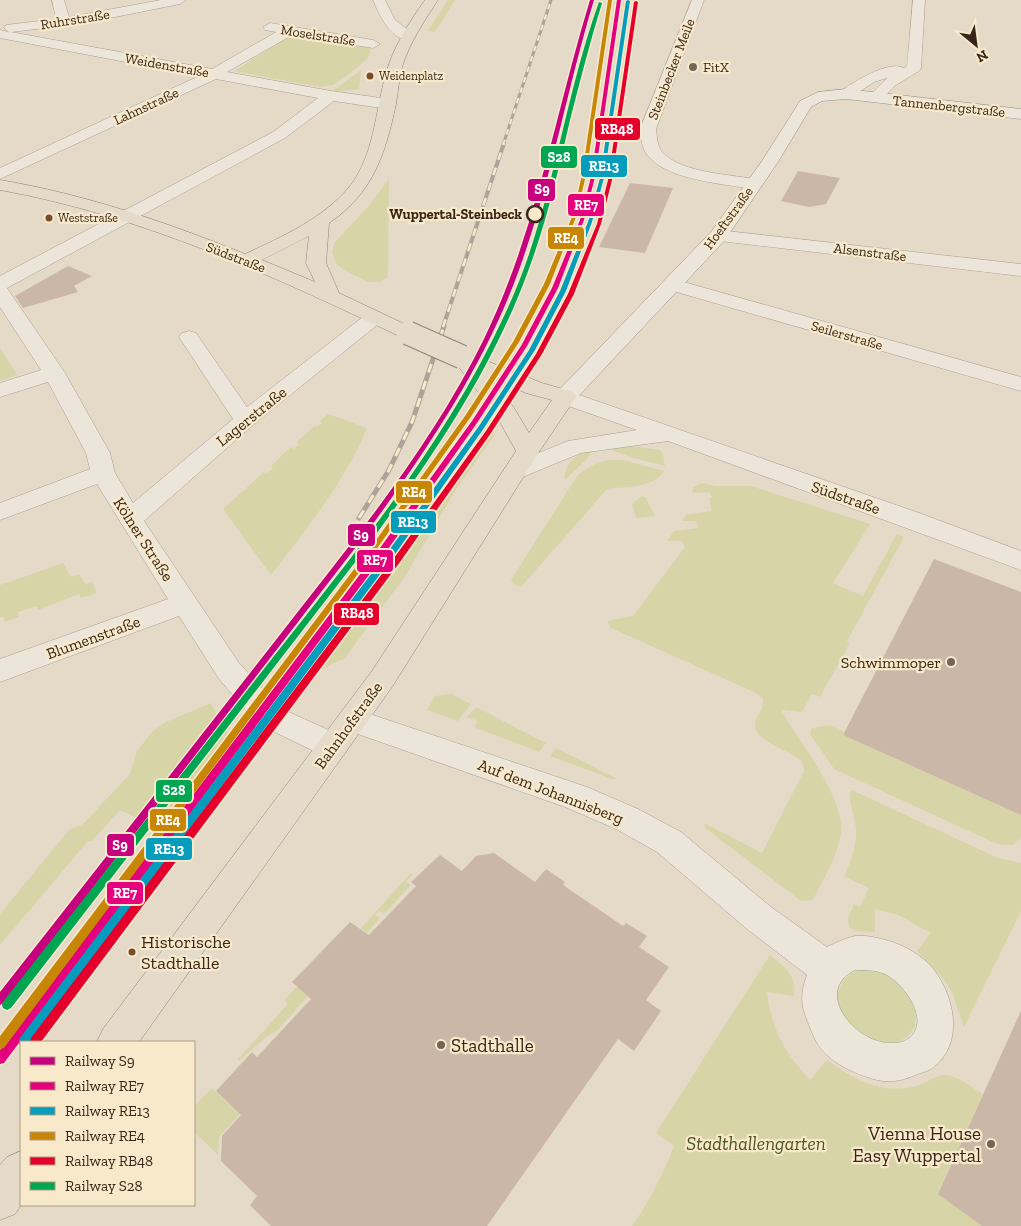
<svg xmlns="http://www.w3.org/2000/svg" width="1021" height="1226" viewBox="0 0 1021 1226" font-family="'Zilla Slab',serif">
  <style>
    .green { fill: #d7d4a8 }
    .building { fill: #cab7a8 }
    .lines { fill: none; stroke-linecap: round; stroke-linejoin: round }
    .minor-casing { stroke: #a99f92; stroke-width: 1 }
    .tertiary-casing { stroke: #a99f92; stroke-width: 1 }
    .secondary-casing { stroke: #998e82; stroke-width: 1 }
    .primary-casing { stroke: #8f8479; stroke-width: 1 }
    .minor { fill: #ece5da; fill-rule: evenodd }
    .tertiary { fill: #ece5da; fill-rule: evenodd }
    .secondary { fill: #ece5da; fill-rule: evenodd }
    .primary { fill: #e4dbcb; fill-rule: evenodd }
    .rail-far2-casing { stroke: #aba49b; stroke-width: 3 }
    .rail-far1-casing { stroke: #aba49b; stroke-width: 4 }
    .rail-casing { stroke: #aba49b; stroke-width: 5 }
    .rail-far2 { stroke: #f8e9cb; stroke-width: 2; stroke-dasharray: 5.5; stroke-linecap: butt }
    .rail-far1 { stroke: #f8e9cb; stroke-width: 2.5; stroke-dasharray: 8; stroke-linecap: butt }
    .rail { stroke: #f8e9cb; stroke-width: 3; stroke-dasharray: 9; stroke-linecap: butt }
    .primary-bridge-casing { stroke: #8f8479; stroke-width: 25; stroke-linecap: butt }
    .primary-bridge { stroke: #e4dbcb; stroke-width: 23 }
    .rail-1-casing { stroke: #f8e9cb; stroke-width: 3 }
    .rail-2-casing { stroke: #f8e9cb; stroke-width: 3 }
    .rail-3-casing { stroke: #f8e9cb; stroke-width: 3 }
    .rail-4-casing { stroke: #f8e9cb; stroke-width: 3 }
    .rail-5-casing { stroke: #f8e9cb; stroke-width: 3 }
    .rail-6-casing { stroke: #f8e9cb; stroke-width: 3 }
    .rail-1 { fill: #c7007f; fill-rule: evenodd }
    .rail-2 { fill: #e5007d; fill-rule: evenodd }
    .rail-3 { fill: #069cbc; fill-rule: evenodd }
    .rail-4 { fill: #c78606; fill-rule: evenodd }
    .rail-5 { fill: #e4002b; fill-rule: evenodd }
    .rail-6 { fill: #00a651; fill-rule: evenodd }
    .poi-dot { fill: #756557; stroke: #f8e9cb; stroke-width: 2 }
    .bus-dot { fill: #7a4b2a; stroke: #f8e9cb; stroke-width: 2 }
    .stop-dot { fill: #f8e9cb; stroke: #38261a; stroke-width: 2.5 }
    .labels { text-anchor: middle; stroke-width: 4.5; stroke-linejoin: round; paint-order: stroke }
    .far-bus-label { font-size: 12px; fill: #38261a; stroke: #f8e9cb; text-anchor: start }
    .far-street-label { font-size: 14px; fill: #38261a; stroke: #f8e9cb }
    .far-poi-label { font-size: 14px; fill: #38261a; stroke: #f8e9cb; text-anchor: start }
    .far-stop-label { font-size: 14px; font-weight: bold; fill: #38261a; stroke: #f8e9cb; text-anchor: end }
    .street-label { font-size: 16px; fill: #38261a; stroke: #f8e9cb }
    .poi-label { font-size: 16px; fill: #38261a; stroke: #f8e9cb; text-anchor: end }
    .near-bus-label { font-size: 18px; fill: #38261a; stroke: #f8e9cb; text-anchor: start }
    .near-poi-label { font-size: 19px; fill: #38261a; stroke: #f8e9cb; text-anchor: start }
    .near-park-label { font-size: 19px; font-style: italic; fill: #4b561e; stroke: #f8e9cb }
    .line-badge { stroke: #f8e9cb; stroke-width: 2 }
    .badge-label { font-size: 14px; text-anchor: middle; font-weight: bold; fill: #fff }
  </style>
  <rect width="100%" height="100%" fill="#e5dac8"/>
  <path class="green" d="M448,0H455L435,32L428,31Z
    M291,35L369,48L371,50L368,58L352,72L333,85L320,87L234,71Z
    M361,70L359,89L331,92Z
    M389,179L388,278L379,282H368L345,271L336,263L332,252L335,242L367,208Z
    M0,348L17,375L0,381Z
    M328,414L367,428C344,483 307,528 271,575L223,509L264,472L267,473L273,468L271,466L291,447L294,449L299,444L297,442L314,426L317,427L322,423L320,421Z
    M489,418L495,424L493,437L453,494L406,575L345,658L318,671L304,669Z
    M630,446L660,450L663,455L665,466L630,457L607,448Z
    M593,450L586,460L566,479L564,478C568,458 575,456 593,450Z
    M610,460H624L664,471C653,489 626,486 607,489L521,587L514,584L511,580L577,476C587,467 596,462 610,460Z
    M702,483L716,486H751L870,524L833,583L863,596L897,534L904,537L847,641L850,643L820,697L812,694L802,712L781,710C799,741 845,798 841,833C838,856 823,879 813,900L801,901L705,828L704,823L762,853L804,771L802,761C791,751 753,741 755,724C756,714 764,712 763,699L754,692L611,628L607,621L633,616L685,547L682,541H667L674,531L698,528L696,521H682L686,515L712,511L709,498L712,497L709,492L696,493L692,492L693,488Z
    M642,496L646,498L655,516L636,518L632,504Z
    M63,563L71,577L79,574L86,584L92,582L97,593L81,598L79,594L38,610L37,606L18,612L19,617L5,622L3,617L0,618V585Z
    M451,694L471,704L458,721L427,710L435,696Z
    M211,703C219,720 231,737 237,755C247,782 204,823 188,842L120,810L92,841H88L0,945V914L69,830L83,824L130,774L137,751L153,731L166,722Z
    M476,707L546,743L539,752L474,727L478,721L467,717Z
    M830,725L844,731L843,735L1021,815V838L1013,845L997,844L834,769L810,734L812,728Z
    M556,748L617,779H612L550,756Z
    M851,791H854L998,858L1021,863V911L964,1027L952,992L943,978L917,951L931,933L898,915L875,909V932L857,931L849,927L848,919L854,904L860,907L869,888L844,876C851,862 857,845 856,830C856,819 847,799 851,791Z
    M411,873L413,874L406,882L411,885L384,914L379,911L375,915L380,918L367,933L361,928Z
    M770,955C787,970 795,972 794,996L767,992C771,1028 785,1054 810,1080L827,1060C855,1081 885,1096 920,1085C928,1082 937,1074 945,1075C959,1076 971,1087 983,1094L938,1193L982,1226H632C650,1201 663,1174 674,1146L656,1133Z
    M863,969L885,971L909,990L916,1012L915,1026L907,1037L895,1044L886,1045L860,1037L838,1010L837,994L842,982L851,973Z
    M298,986L309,995L278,1030L266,1037L239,1061L238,1059L288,1004L284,1000Z
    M212,1088L240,1114L219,1137L218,1155L194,1132V1106Z"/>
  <path class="building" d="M798,171L840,178L826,204L809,207L781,201Z
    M630,183L673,188L645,253L599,247Z
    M68,266L92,276L74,286L78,292L23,308L15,296Z
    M934,559L1021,592V815L843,735Z
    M494,853L535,882L546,869L565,882L563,885L623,926L626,923L647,936L639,947L669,967L646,1000L661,1011L634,1051L618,1039L487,1226H271L250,1205L257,1196L221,1161L222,1136L241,1115L216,1091L252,1052L257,1057L311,999L292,982L350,922L369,935L416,886L411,882L440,855L462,871L476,856Z
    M1021,1011V1226H982L938,1194Z"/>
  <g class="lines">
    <g class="minor-casing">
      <path id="minor" d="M52,0H64L69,17L161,0H186L180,4L80,24L11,32L212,69L276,32L265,30L263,27L270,23L373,40L380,44L373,48L292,35L227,72L331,91L388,99L393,101L396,104L393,107L388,109L334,101L285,138L7,288L65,373L110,453L115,473L133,503L233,419L179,337L182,333L189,331L196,333L247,407L368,313L375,311L382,313L385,317L382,321L253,425L144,521L239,663L280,708L344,737L348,746L344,755L333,759L322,755L258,724L219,679L179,616L0,682V659L168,599L97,484L0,520V503L90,469L86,453L48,382L0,397V383L41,370L0,307V276L273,132L318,98L216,79L0,179V168L199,76L0,38V30L9,32L4,28L6,25L56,19Z
        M373,0H385L395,20L412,33L414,36L412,39C392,44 379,14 373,0Z
        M692,0H704L656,129C657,136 657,146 662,152C682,174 732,174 759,180L762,184L759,188L753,189C724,184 670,180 650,158C642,150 641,140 640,129Z
        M913,0H925L921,68L919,71L896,85L881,100H871L868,97L887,78L874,82L851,97H841L838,94L841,91C854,82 888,60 904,68L907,66Z
        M673,279L1021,377V391L666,289L663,285L666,281Z
        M352,708L587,787L638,809L681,832L771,907L827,947C835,943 846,938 855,936C863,935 874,937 882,939C899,943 915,951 928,963C953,989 966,1040 935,1066C931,1070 924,1072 918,1074C899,1082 887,1084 867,1077C846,1070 823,1058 814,1037C804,1013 797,1001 807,975L747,929L657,852L616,829L565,807L341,728L337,720L341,712ZM855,970C865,970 877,970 885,974C905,984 932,1022 908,1039C902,1043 896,1043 890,1043C855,1043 812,991 855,970Z"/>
    </g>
    <g class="tertiary-casing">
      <path id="tertiary" d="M718,230L1021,264V276L711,240L709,236L711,232Z
        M565,390L922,514L1021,551V570L668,441L581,453L525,476L516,479L507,476L504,471L507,466L568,441L637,430L557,402L554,397L557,392Z"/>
    </g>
    <g class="secondary-casing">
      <path id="secondary" d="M846,89L1021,109V119L846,99L822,101L811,107L778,162L725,240L573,402L565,404L557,402L554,397L557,392L711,232L762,161L800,101L818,92Z"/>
    </g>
    <g class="primary-casing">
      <path id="primary" d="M425,0H438C424,21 410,42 402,67C399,79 398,92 396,104C385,155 373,193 329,223L326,263L339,293L415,329L418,333L415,337L408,339L401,337C274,276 140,215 0,190V180C84,194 166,222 245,254C282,237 324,218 350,186C374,155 375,114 385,77C392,49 408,24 425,0ZM309,236L306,263L315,282L262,260Z
        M462,351L542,383L573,392L576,397L539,452L392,687L139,1042H97L103,1029L372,671L516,451L496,415L451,357L454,352ZM489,377L526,393L552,400L529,433L514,408Z
        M21,1151V1205L15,1214L0,1220V1165L7,1157Z"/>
    </g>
    <use href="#minor" class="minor"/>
    <use href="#tertiary" class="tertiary"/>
    <use href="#secondary" class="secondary"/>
    <use href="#primary" class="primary"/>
    <g class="rail-far2-casing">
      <path id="rail-far2" d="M503,145L551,0"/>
    </g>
    <g class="rail-far1-casing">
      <path id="rail-far1" d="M443,327L504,143"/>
    </g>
    <g class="rail-casing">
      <path id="rail" d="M359,518L389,470L412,422L444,326"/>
    </g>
    <use href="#rail-far2" class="rail-far2"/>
    <use href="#rail-far1" class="rail-far1"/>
    <use href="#rail" class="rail"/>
    <g class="primary-bridge-casing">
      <path id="primary-bridge" d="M408,333L462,357"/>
    </g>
    <use href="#primary-bridge" class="primary-bridge"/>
    <g class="rail-1-casing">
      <path id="rail-1" d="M590,0H594C567,89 551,182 519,270C483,370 422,457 359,543L4,1003L0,1005V992C91,876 181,761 272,645C347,548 428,452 483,341C536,233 555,115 590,0Z"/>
    </g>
    <g class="rail-2-casing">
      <path id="rail-2" d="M617,0H621L595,177L584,220L558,288L527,346L477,423L386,552L4,1063L0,1064V1050L380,548L472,421L521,346L552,288L580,220L591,177Z"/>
    </g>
    <g class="rail-3-casing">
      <path id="rail-3" d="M628,0L630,1L604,178L592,222L566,291L535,350L484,428L393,557L30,1042H21V1046H20L19,1042L20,1038L387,553L479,426L529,350L560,291L588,222L600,178L626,1Z"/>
    </g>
    <g class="rail-4-casing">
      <path id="rail-4" d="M608,0H612L586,175L576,217L550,284L519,342L470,418L378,547L4,1048L0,1049V1036L374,543L465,416L513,342L544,284L572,217L582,175Z"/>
    </g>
    <g class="rail-5-casing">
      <path id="rail-5" d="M636,1L638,2L612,180L601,224L574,294L542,354L491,433L400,562L41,1042H30L31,1038L394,558L486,431L536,354L568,294L597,224L608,180L634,2Z"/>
    </g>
    <g class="rail-6-casing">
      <path id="rail-6" d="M599,2L602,3C590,42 580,81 570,120C558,172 546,224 527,274C490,374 429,462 366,548L11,1008L7,1010L3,1008L2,1005L3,1002C94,886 184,771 274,656C359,548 447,440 505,314C552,215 562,104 599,2Z"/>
    </g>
    <use href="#rail-1" class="rail-1"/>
    <use href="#rail-2" class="rail-2"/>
    <use href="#rail-3" class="rail-3"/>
    <use href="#rail-4" class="rail-4"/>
    <use href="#rail-5" class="rail-5"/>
    <use href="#rail-6" class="rail-6"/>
  </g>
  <g class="poi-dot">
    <circle cx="693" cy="67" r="5"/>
    <circle cx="951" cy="662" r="5"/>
    <circle cx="441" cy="1045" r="5"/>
    <circle cx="991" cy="1144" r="5"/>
  </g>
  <g class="bus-dot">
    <circle cx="370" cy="76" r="4.5"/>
    <circle cx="49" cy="218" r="4.5"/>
    <circle cx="132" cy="952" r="4.5"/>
  </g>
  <circle class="stop-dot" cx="535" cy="214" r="8"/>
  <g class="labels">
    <g class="far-bus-label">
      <text x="379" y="80">Weidenplatz</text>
      <text x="58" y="222">Weststraße</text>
    </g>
    <g class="far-street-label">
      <text transform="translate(75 19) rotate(-9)" y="5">Ruhrstraße</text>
      <text transform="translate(318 35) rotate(9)" y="5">Moselstraße</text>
      <text transform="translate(167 65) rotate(10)" y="5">Weidenstraße</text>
      <text transform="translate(671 69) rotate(-69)" y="5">Steinbecker Meile</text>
      <text transform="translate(146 106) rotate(-25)" y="5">Lahnstraße</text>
      <text transform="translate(949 106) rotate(6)" y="5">Tannenbergstraße</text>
      <text transform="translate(728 218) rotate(-54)" y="5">Hoeftstraße</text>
      <text transform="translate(870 252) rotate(7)" y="5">Alsenstraße</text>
      <text transform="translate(236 257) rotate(21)" y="5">Südstraße</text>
      <text transform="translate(847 335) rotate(16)" y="5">Seilerstraße</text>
    </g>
    <g class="far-poi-label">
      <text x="703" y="72">FitX</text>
    </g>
    <g class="far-stop-label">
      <text x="522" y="219">Wuppertal-Steinbeck</text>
    </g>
    <g class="street-label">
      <text transform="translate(251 416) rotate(-39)" y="6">Lagerstraße</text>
      <text transform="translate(846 497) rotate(19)" y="6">Südstraße</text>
      <text transform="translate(144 539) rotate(57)" y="6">Kölner Straße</text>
      <text transform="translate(93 637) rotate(-20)" y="6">Blumenstraße</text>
      <text transform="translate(348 725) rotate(-54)" y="6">Bahnhofstraße</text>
      <text transform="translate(551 791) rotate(21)" y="6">Auf dem Johannisberg</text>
    </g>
    <g class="poi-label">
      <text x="941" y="668">Schwimmoper</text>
    </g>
    <g class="near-bus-label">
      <text x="141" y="948">Historische<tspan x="141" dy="21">Stadthalle</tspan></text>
    </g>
    <g class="near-poi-label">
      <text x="451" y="1052">Stadthalle</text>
      <text x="981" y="1140" text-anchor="end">Vienna House<tspan x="981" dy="22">Easy Wuppertal</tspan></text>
    </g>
    <g class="near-park-label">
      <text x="756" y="1150">Stadthallengarten</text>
    </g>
  </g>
  <g class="line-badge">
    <rect x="594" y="117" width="47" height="24" rx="5" fill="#e4002b"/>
    <rect x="540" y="145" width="38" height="24" rx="5" fill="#00a651"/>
    <rect x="580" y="154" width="48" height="24" rx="5" fill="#069cbc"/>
    <rect x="527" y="178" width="29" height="24" rx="5" fill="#c7007f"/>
    <rect x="567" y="193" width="38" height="24" rx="5" fill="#e5007d"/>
    <rect x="547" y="226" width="38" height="24" rx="5" fill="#c78606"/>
    <rect x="395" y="480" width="38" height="24" rx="5" fill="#c78606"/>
    <rect x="390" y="510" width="47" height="24" rx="5" fill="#069cbc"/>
    <rect x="347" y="523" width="29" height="24" rx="5" fill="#c7007f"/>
    <rect x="356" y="549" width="38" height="24" rx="5" fill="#e5007d"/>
    <rect x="333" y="602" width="47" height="24" rx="5" fill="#e4002b"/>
    <rect x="155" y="779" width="38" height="24" rx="5" fill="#00a651"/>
    <rect x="149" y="808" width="38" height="24" rx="5" fill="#c78606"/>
    <rect x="106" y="833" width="29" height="24" rx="5" fill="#c7007f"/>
    <rect x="145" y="837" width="48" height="24" rx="5" fill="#069cbc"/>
    <rect x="106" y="881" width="38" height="24" rx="5" fill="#e5007d"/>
  </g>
  <g class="badge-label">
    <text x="617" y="134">RB48</text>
    <text x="559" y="162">S28</text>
    <text x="604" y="171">RE13</text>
    <text x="542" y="194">S9</text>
    <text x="586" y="210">RE7</text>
    <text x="566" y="243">RE4</text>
    <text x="414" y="497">RE4</text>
    <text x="413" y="527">RE13</text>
    <text x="361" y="540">S9</text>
    <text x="375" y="565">RE7</text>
    <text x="357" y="618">RB48</text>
    <text x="174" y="795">S28</text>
    <text x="168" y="825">RE4</text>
    <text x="120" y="850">S9</text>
    <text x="169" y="854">RE13</text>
    <text x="125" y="898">RE7</text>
  </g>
  <rect x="20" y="1041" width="175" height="165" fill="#f8e9cb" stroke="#ab9b84"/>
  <rect x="30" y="1057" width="25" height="8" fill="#c7007f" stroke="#ab9b84"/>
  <text x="65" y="1066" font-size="15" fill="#38261a">Railway S9</text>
  <rect x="30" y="1082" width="25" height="8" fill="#e5007d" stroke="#ab9b84"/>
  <text x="65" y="1091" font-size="15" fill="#38261a">Railway RE7</text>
  <rect x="30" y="1107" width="25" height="8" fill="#069cbc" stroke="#ab9b84"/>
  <text x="65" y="1116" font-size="15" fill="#38261a">Railway RE13</text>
  <rect x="30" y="1132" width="25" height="8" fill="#c78606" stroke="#ab9b84"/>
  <text x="65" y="1141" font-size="15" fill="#38261a">Railway RE4</text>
  <rect x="30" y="1157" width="25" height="8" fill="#e4002b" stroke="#ab9b84"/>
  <text x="65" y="1166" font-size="15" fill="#38261a">Railway RB48</text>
  <rect x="30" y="1182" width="25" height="8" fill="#00a651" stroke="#ab9b84"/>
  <text x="65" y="1191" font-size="15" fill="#38261a">Railway S28</text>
  <g transform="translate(976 45) rotate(151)" stroke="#f8e9cb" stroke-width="4" paint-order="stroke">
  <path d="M0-4L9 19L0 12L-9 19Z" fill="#38261a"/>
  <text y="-8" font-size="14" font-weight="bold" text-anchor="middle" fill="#38261a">N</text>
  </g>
</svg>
